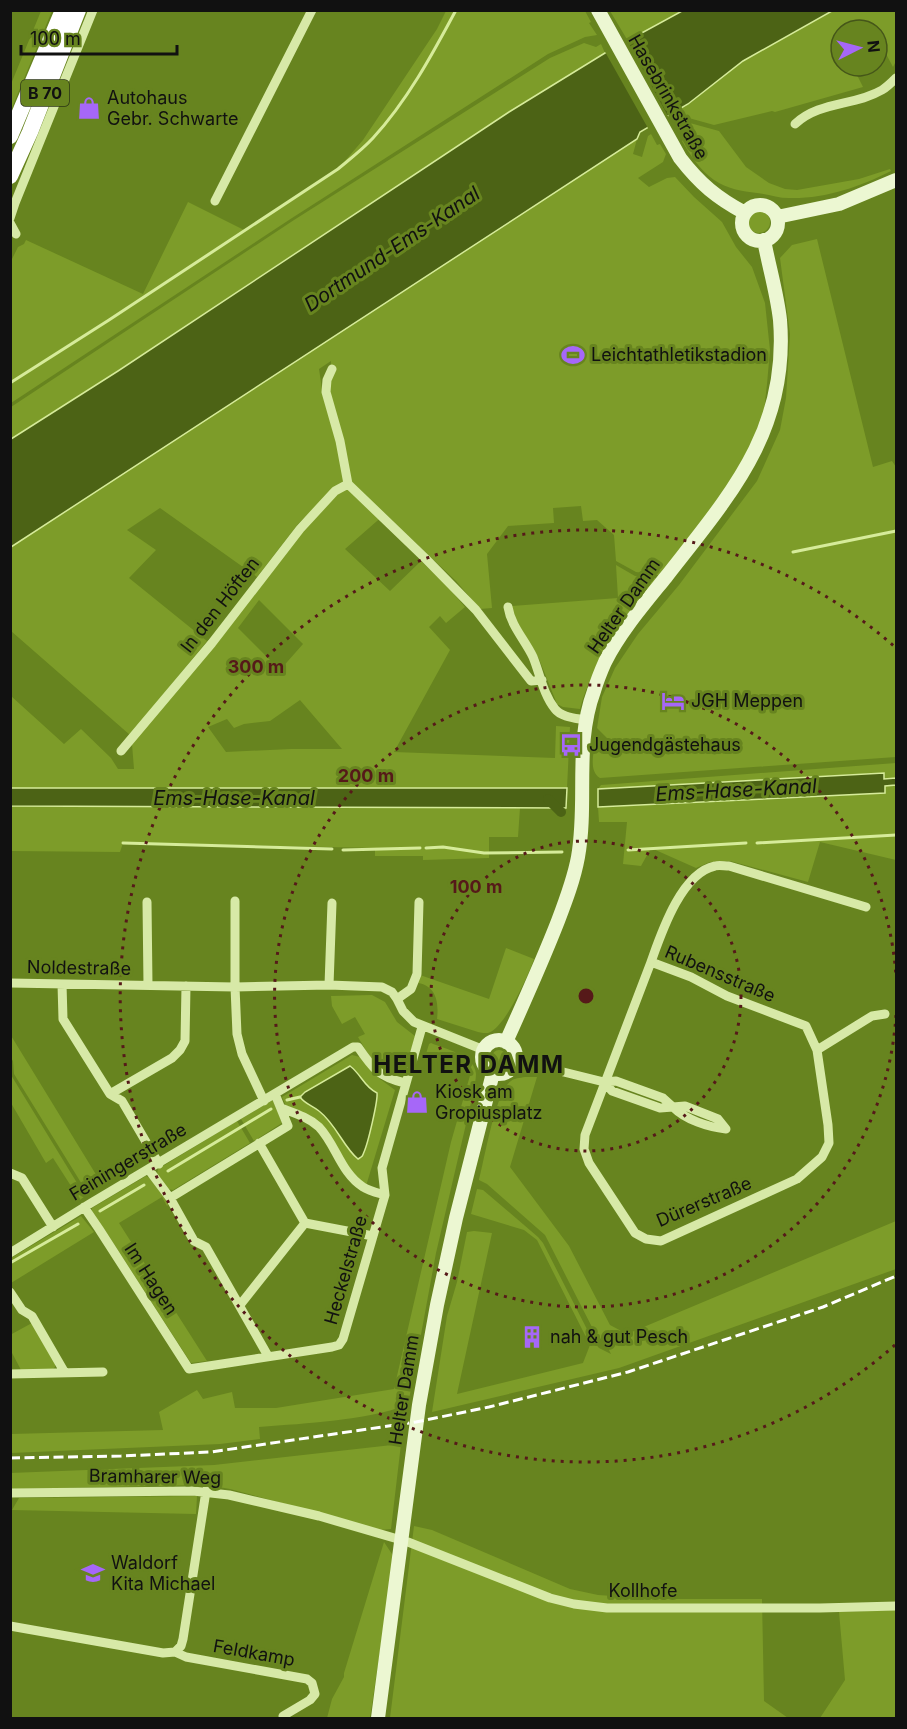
<svg xmlns="http://www.w3.org/2000/svg" width="907" height="1729" viewBox="0 0 907 1729" font-family="Inter,sans-serif">
  <style>
    .green { fill: #7d9c29; fill-rule: evenodd }
    .water { fill: #4c6315; stroke: #d6eb9a; stroke-width: 1.5 }
    .pier { fill: #67841f }
    .lines { fill: none; stroke-linecap: round; stroke-linejoin: round }
    .stream { stroke: #d6eb9a; stroke-width: 3 }
    .canal { stroke: #4c6315; stroke-width: 10 }
    .street { stroke: #d7e9a7; stroke-width: 9 }
    .secondary { stroke: #ecf7d2; stroke-width: 14 }
    .highway { stroke: #fff; stroke-width: 16 }
    .rail { stroke: #fff; stroke-width: 3; stroke-dasharray: 10 4.5; stroke-linecap: butt }
    .ring { fill: none; stroke: #561919; stroke-width: 3; stroke-dasharray: 3 6 }
    .labels { text-anchor: middle; stroke-width: 6; stroke-linejoin: round; paint-order: stroke }
    .shield { fill: #67841f; stroke: #2b3415; stroke-width: 1.5 }
    .shield-label { font-size: 16px; font-weight: bold; fill: #111 }
    .street-label { font-size: 18px; fill: #111; stroke: #67841f }
    .poi-label { font-size: 18px; fill: #111; stroke: #67841f; text-anchor: start }
    .water-label { font-size: 20px; font-style: italic; fill: #111; stroke: #67841f }
    .district-label { font-size: 24px; font-weight: bold; letter-spacing: 1.5px; fill: #111; stroke: #67841f }
    .centre { fill: #561919; stroke: #67841f; stroke-width: 3 }
    .ring-label { font-size: 18px; text-anchor: middle; font-weight: bold; fill: #561919; stroke: #67841f; stroke-width: 6; stroke-linejoin: round; paint-order: stroke }
  </style>
  <rect width="100%" height="100%" fill="#67841f"/>
  <path class="green" d="M41,11H52L11,110V84Z
    M446,11H585L591,22L589,23L597,35L585,37L548,54L292,218L11,403V261L18,247L24,244L26,240L143,294L188,202L244,230L338,169L363,140L437,29Z
    M610,11H682L628,41Z
    M832,11H896V61L893,67L877,37V30H841V66H855L854,69L863,87L775,112L772,111L714,125L678,115L676,111L688,104L743,61Z
    M584,43L596,47L601,44L605,53C404,177 210,313 11,439V407L294,220L550,58Z
    M679,120L719,131L746,167L769,183L785,189L797,190L859,179L890,169L891,171C860,187 824,199 789,198C778,198 768,194 757,193C742,191 727,189 714,180C700,170 690,155 682,141L685,138L676,122Z
    M651,134L657,145L660,144L666,154L663,162L638,178L649,187L667,178L675,177L694,197L722,222L736,247L752,267L765,303L770,350L767,384L764,411L750,455L664,576L636,572L616,561L614,535L597,520L583,521L581,506L553,508L554,523L508,526L487,554L492,608L480,609L456,581L385,514L345,549L390,591L421,561L448,587L465,607L446,623L440,616L429,627L450,650L394,752L555,758L556,726L570,727L567,788H11V696L64,744L81,729L111,758L118,769H134L132,744L308,514L298,524L257,577L160,508L127,530L156,550L129,578L207,641L130,735L11,631V547L637,139L633,154L642,157L648,136ZM331,361L330,391L323,396L319,369ZM259,600L303,644L280,670L238,628ZM300,700L342,749H291L226,752L208,727L227,719L234,728L244,724L270,721Z
    M748 222a11 11 0 1 1 22 0a11 11 0 1 1-22 0Z
    M817,239L873,467L892,461L896,467V757L600,778C588,771 594,751 596,739L608,749V739L597,728L602,697L615,668L638,634L679,585L757,481L780,430L786,398L790,334L780,258L792,245Z
    M616,565L635,576L661,579C630,620 593,659 580,709L563,707L557,704L539,659L513,615L512,606L618,598Z
    M896,763V778L884,779L883,773L598,789L601,785Z
    M896,785V860L820,842L808,882L730,861L710,862L696,868L651,848L641,866L623,864L627,822H599L598,807L884,793V786Z
    M11,806L520,808L518,837H489V858L423,860V856H375V848L123,843L120,852L11,851Z
    M506,948L534,959C528,976 505,1028 488,1033C485,1033 481,1033 478,1032L437,1019C439,1002 436,986 418,983L420,975L489,999Z
    M372,995L385,1002L397,1022L415,1036C412,1045 410,1059 405,1068C404,1070 400,1072 398,1073C379,1078 366,1050 358,1037L365,1034L355,1017L342,1024L332,1006L331,996Z
    M10,1034L103,1186L88,1194L14,1074L13,1061L11,1058Z
    M431,1043C445,1049 475,1055 476,1074C476,1080 474,1088 473,1094L436,1253L408,1405C361,1421 309,1423 259,1427L260,1439L220,1444L11,1453V1434L163,1430L159,1412L197,1390L203,1399L232,1392L235,1408H276L394,1389L451,1142L471,1072L425,1057L429,1044Z
    M492 1057a7 7 0 1 1 14 0a7 7 0 1 1-14 0Z
    M352,1055L360,1057L380,1079L395,1090L366,1186L353,1175L329,1135L286,1106L282,1097ZM355,1070L369,1089L377,1093V1101L363,1155L352,1154L339,1133L319,1110Z
    M11,1075L85,1196L80,1200L53,1158L46,1163L11,1103Z
    M525,1077H537L510,1167L569,1246L610,1325L627,1334L896,1221V1269L619,1368L432,1412L447,1316L457,1282L467,1232L474,1231L492,1233L457,1394L583,1363L590,1345L537,1240L524,1230L471,1214L477,1189L483,1190L538,1237L543,1243L593,1341L599,1348L611,1354L606,1344L595,1333L545,1235L487,1184L479,1180C484,1162 496,1089 511,1081C514,1078 520,1078 525,1077Z
    M273,1100L282,1123L254,1141L241,1119Z
    M237,1121L250,1143L173,1190L167,1189L157,1175L158,1169Z
    M146,1176L150,1178L169,1204L167,1206L162,1197L119,1223L207,1361L191,1363L103,1227L91,1213L92,1208Z
    M81,1216L94,1232L11,1283V1258Z
    M32,1323L55,1363V1367L52,1370H21L11,1351L10,1335Z
    M401,1444L391,1529L380,1530L230,1489L207,1485L11,1489L10,1473L214,1465Z
    M197,1496L196,1514L12,1510L19,1498Z
    M414,1526L432,1530L570,1589L598,1595L657,1599H762L764,1701L788,1718H390Z
    M384,1542L394,1557L370,1718H327L332,1699L344,1677V1673Z
    M896,1610V1673L895,1687L896,1689V1718H820L845,1680L839,1612Z"/>
  <path class="water" d="M682,11H832L743,61L688,104L640,132L637,139L11,547V439L118,371L509,112L605,53Z
    M884,773V779L896,778V785L885,786V793L598,807V789Z
    M11,788H567L566,808L11,806Z
    M350,1066C361,1074 364,1087 377,1093C378,1101 368,1143 364,1152C362,1157 363,1156 358,1159C344,1148 336,1124 319,1111C313,1106 305,1104 300,1097L305,1092Z"/>
  <path class="pier" d="M626,38L669,118L649,130L604,50Z"/>
  <g class="lines">
    <path class="stream" d="M10,383L109,320L338,169C350,159 363,149 373,138C407,101 432,55 456,10
      M793,552L896,531
      M123,843L332,849
      M757,843L896,835
      M426,848L443,847L484,853L562,852
      M343,850L420,848
      M628,850L746,843
      M287,1100L300,1097
      M168,1171L271,1109
      M100,1211L144,1185
      M10,1263L78,1224"/>
    <path class="canal" d="M548,799L561,812"/>
    <path class="street" d="M795,124C819,101 855,106 882,90C887,87 892,82 896,78
      M215,201L312,10
      M10,218L15,203L93,10
      M10,223L16,234
      M332,369L327,380L326,392L340,441L348,484L425,558L476,610L531,681L542,680
      M508,607C511,626 525,640 533,657C540,674 543,694 555,709C561,717 575,718 585,720
      M121,751L212,643L300,529L335,491L348,484
      M235,901V987L237,1034L242,1054L264,1101
      M147,902L148,985
      M651,962L691,977L727,996L806,1026L817,1050L828,1125L829,1143L822,1157L797,1179L661,1241L646,1239L635,1233L589,1163L584,1149L585,1135Z
      M651,962C661,934 681,873 715,866C719,865 724,866 729,866L866,907
      M10,983L235,987L329,985L382,987L392,992L397,999L403,1011L414,1022L484,1050
      M62,984L63,1019L110,1094L122,1101L159,1164
      M329,985L332,903
      M397,999L411,989L417,974L419,902
      M817,1050L872,1016L885,1014
      M515,1060L604,1082
      M616,1081L663,1098L673,1107L660,1108L612,1091L604,1082Z
      M110,1094L172,1058L180,1050L185,1041L186,986
      M685,1106L718,1119L726,1129C708,1127 686,1120 673,1107Z
      M281,1108C294,1113 308,1117 319,1127C336,1145 341,1173 363,1187C369,1191 378,1193 385,1195
      M259,1143L305,1223
      M149,1170L170,1198L194,1241L206,1247L268,1356
      M10,1173L22,1178L53,1227
      M170,1198L288,1126L275,1094
      M84,1207L99,1229L189,1369L332,1347L339,1345L343,1339L385,1195L382,1168L422,1027
      M305,1223L373,1236
      M10,1253L91,1203L353,1047H358C373,1069 379,1077 405,1083
      M10,1292L22,1310L32,1316L65,1373
      M240,1305L305,1223
      M10,1374L103,1372
      M10,1493L193,1491L229,1495L319,1516L408,1542L550,1598L574,1604L607,1608H820L896,1606
      M10,1626L163,1653L175,1652L186,1657L307,1679L312,1683L315,1694L310,1700L283,1716
      M175,1652L181,1646L183,1639L206,1491"/>
    <path class="secondary" d="M598,10L680,158C700,184 717,198 745,213
      M742 223a18 18 0 1 1 36 0a18 18 0 1 1-36 0Z
      M777,217L839,204L896,180
      M482 1057a17 17 0 1 1 34 0a17 17 0 1 1-34 0Z
      M506,1042C524,1002 542,962 558,921C566,900 574,879 578,857C588,801 574,745 594,691C597,681 601,671 605,662C620,632 645,603 666,577C729,496 789,431 780,320C777,293 769,267 764,240
      M378,1718L419,1405L437,1305L456,1218L493,1073"/>
    <path class="highway" d="M10,136L63,10
      M10,176L30,132L78,10"/>
    <path class="rail" d="M10,1458L121,1456L211,1452L416,1422L489,1407L628,1372L823,1307L896,1276"/>
  </g>
  <g class="ring">
    <circle cx="586" cy="996" r="155"/>
    <path d="M896 1015A311 311 0 1 1 896 977"/>
    <path d="M895 1345A466 466 0 1 1 895 647"/>
  </g>
  <defs>
    <g id="shop-bare" transform="scale(1.8)"><path d="M-5-2.5h2.3a2.7 3.5 0 0 1 5.4 0H5L5.5 6h-11ZM-1.5-2.5h3a1.5 2.3 0 0 0-3 0Z" fill="#a667f8" stroke="#67841f" stroke-width="2.5" paint-order="stroke"/></g>
    <g id="stadium-bare" transform="scale(1.8)"><path d="M0-5a6.5 5 0 1 0 0 10a6.5 5 0 1 0 0-10ZM-3.5-1.8h7v3.6h-7Z" fill="#a667f8" stroke="#67841f" stroke-width="2.5" paint-order="stroke"/></g>
    <g id="hotel-bare" transform="scale(1.8)"><path d="M-6-4.5h1.5V1H6V5H4.5V3h-9V5H-6ZM-4 0a1.8 1.8 0 1 1 3.6 0ZM.5 0V-2.5h3Q6-2.5 6 0Z" fill="#a667f8" stroke="#67841f" stroke-width="2.5" paint-order="stroke"/></g>
    <g id="bus-bare" transform="scale(1.8)"><path d="M-5-6H5V4H4V6H2V4H-2V6H-4V4H-5ZM-3.5-4V0h7V-4ZM-3.5 1.2v1.5H-2V1.2ZM2 1.2v1.5H3.5V1.2Z" fill="#a667f8" stroke="#67841f" stroke-width="2.5" paint-order="stroke"/></g>
    <g id="building-bare" transform="scale(1.8)"><path d="M-4-6H4V6H1V3H-1V6H-4ZM-2.5-4.3h1.7v1.8h-1.7ZM.8-4.3h1.7v1.8H.8ZM-2.5-1h1.7V.8h-1.7ZM.8-1h1.7V.8H.8Z" fill="#a667f8" stroke="#67841f" stroke-width="2.5" paint-order="stroke"/></g>
    <g id="school-bare" transform="scale(1.8)"><path d="M0-5L7-2L0 1L-7-2ZM-4 1L0 2.5L4 1V4Q0 6-4 4Z" fill="#a667f8" stroke="#67841f" stroke-width="2.5" paint-order="stroke"/></g>
  </defs>
  <g fill-rule="evenodd">
    <use href="#shop-bare" x="89" y="108"/>
    <use href="#stadium-bare" x="573" y="355"/>
    <use href="#hotel-bare" x="673" y="701"/>
    <use href="#bus-bare" x="571" y="745"/>
    <use href="#shop-bare" x="417" y="1102"/>
    <use href="#building-bare" x="532" y="1337"/>
    <use href="#school-bare" x="93" y="1573"/>
  </g>
  <g class="labels">
    <rect class="shield" x="21" y="80" width="48" height="26" rx="4.5"/>
    <g class="shield-label">
      <text x="45" y="99">B 70</text>
    </g>
    <g class="street-label">
      <text transform="translate(668 97) rotate(60)" y="6">Hasebrinkstraße</text>
      <text transform="translate(220 605) rotate(-52)" y="6">In den Höften</text>
      <text transform="translate(624 606) rotate(-55)" y="6">Helter Damm</text>
      <text transform="translate(79 968) rotate(1)" y="6">Noldestraße</text>
      <text transform="translate(720 974) rotate(23)" y="6">Rubensstraße</text>
      <text transform="translate(128 1162) rotate(-31)" y="6">Feiningerstraße</text>
      <text transform="translate(704 1202) rotate(-23)" y="6">Dürerstraße</text>
      <text transform="translate(346 1270) rotate(-74)" y="6">Heckelstraße</text>
      <text transform="translate(151 1279) rotate(57)" y="6">Im Hagen</text>
      <text transform="translate(404 1390) rotate(-81)" y="6">Helter Damm</text>
      <text transform="translate(155 1477) rotate(1)" y="6">Bramharer Weg</text>
      <text x="643" y="1597">Kollhofe</text>
      <text transform="translate(254 1653) rotate(10)" y="6">Feldkamp</text>
    </g>
    <g class="poi-label">
      <text x="107" y="104">Autohaus<tspan x="107" dy="21">Gebr. Schwarte</tspan></text>
      <text x="591" y="361">Leichtathletikstadion</text>
      <text x="691" y="707">JGH Meppen</text>
      <text x="589" y="751">Jugendgästehaus</text>
      <text x="435" y="1098">Kiosk am<tspan x="435" dy="21">Gropiusplatz</tspan></text>
      <text x="550" y="1343">nah &amp; gut Pesch</text>
      <text x="111" y="1569">Waldorf<tspan x="111" dy="21">Kita Michael</tspan></text>
    </g>
    <g class="water-label">
      <text transform="translate(392 249) rotate(-34)" y="7">Dortmund-Ems-Kanal</text>
      <text transform="translate(736 790) rotate(-3)" y="7">Ems-Hase-Kanal</text>
      <text x="234" y="805">Ems-Hase-Kanal</text>
    </g>
    <g class="district-label">
      <text x="469" y="1073">HELTER DAMM</text>
    </g>
  </g>
  <circle cx="586" cy="996" r="9" class="centre"/>
  <g class="ring-label">
    <text x="256" y="673">300 m</text>
    <text x="366" y="782">200 m</text>
    <text x="476" y="893">100 m</text>
  </g>
  <rect width="907" height="1729" fill="none" stroke="#111111" stroke-width="24"/>
  <g transform="translate(859 48) rotate(84)"><circle r="28" fill="#67841f" stroke="#455619" stroke-width="1.5"/>
  <path d="M0-4.5L10 22L0 15L-10 22Z" fill="#a667f8"/>
  <text y="-9" font-size="16" font-weight="bold" text-anchor="middle" fill="#111111">N</text>
  </g>
  <path d="M21 45v9h156v-9" fill="none" stroke="#111111" stroke-width="3"/>
  <text x="30" y="45" font-size="18" fill="#111111" stroke="#67841f" stroke-width="4.5" paint-order="stroke">100 m</text>
</svg>
